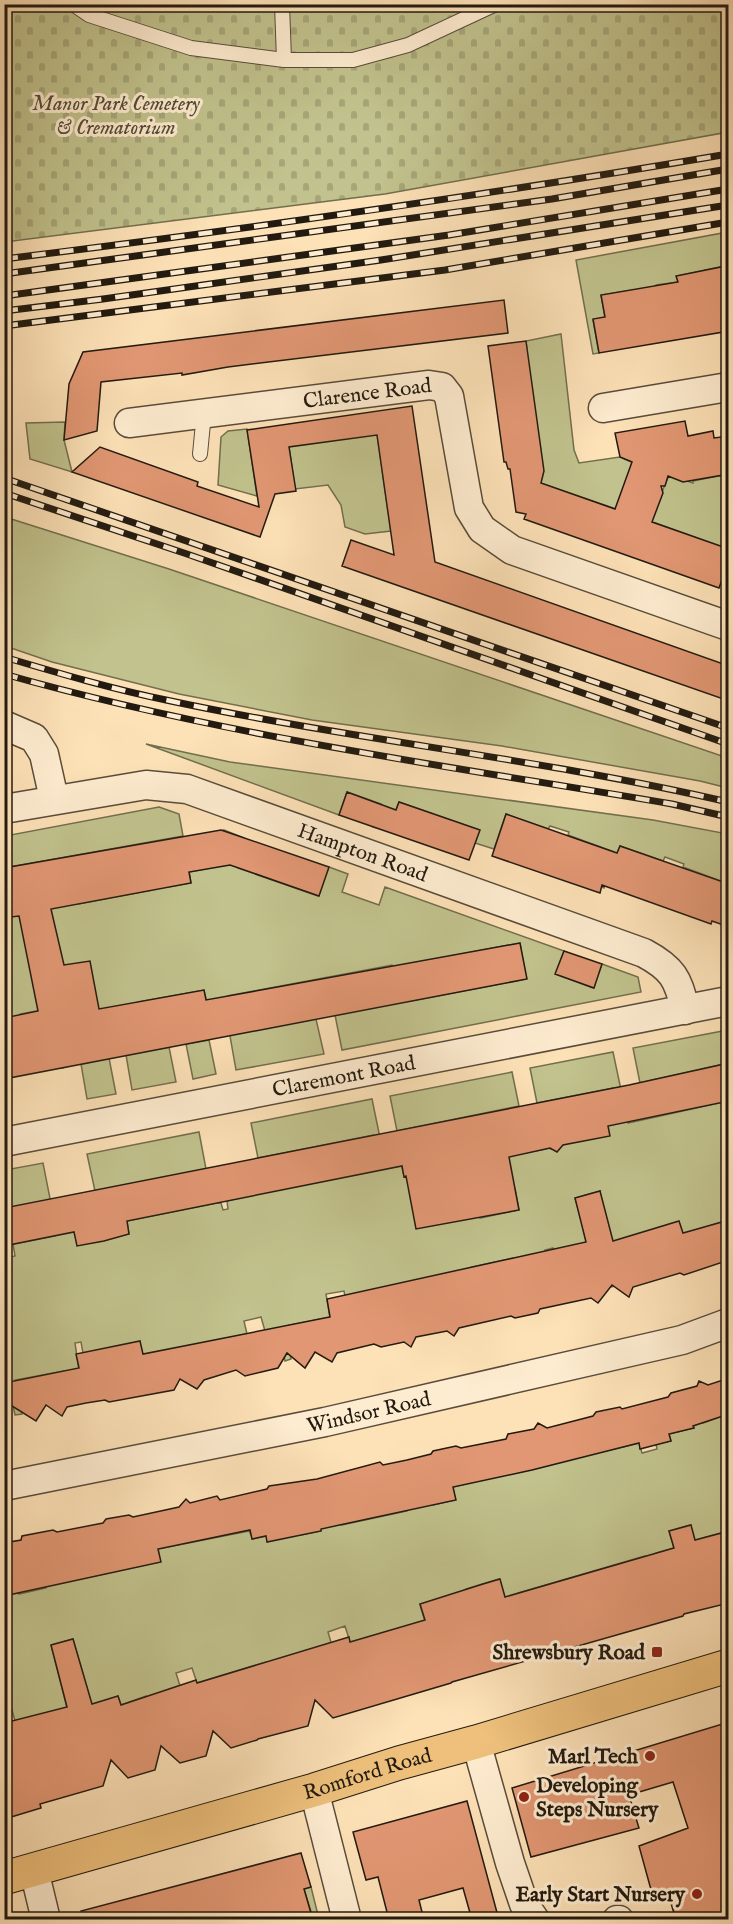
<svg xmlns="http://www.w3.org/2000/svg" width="733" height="1924" viewBox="0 0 733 1924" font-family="'IM FELL English',serif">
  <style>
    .green { fill: #c1c28d; stroke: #726e4e; stroke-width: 1.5; fill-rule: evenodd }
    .cemetery { fill: url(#cemetery-stones); stroke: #726e4e; stroke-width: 1.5 }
    .building { fill: #e19773; stroke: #221a10; stroke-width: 1.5 }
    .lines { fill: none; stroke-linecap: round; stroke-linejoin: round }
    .service-casing { stroke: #594c3a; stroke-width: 16 }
    .minor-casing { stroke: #594c3a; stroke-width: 31 }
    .primary-casing { stroke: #221a10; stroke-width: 35 }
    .service { stroke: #feecd0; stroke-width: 14 }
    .minor { stroke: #feecd0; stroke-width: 28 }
    .primary { stroke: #eec07c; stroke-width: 33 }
    .rail-casing { stroke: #221a10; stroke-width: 7 }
    .rail { stroke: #feecd0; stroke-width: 4.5; stroke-dasharray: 14; stroke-linecap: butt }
    .poi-dot { fill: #8f2418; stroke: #feecd0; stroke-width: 2 }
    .labels { text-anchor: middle; stroke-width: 6; stroke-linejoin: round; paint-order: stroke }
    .park-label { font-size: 21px; font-style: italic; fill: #524c36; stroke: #feecd0 }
    .street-label { font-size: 21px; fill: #221a10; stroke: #feecd0 }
    .poi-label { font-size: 21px; font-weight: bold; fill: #221a10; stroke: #feecd0; text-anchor: end }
  </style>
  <defs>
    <pattern id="cemetery-stones" width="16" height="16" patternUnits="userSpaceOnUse" patternTransform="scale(1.5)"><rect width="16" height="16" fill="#c1c28d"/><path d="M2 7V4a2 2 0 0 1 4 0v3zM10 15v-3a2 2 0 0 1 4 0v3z" fill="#a6a679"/></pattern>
  </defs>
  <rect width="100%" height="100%" fill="#fde1b7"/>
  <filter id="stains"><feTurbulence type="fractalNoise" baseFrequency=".00333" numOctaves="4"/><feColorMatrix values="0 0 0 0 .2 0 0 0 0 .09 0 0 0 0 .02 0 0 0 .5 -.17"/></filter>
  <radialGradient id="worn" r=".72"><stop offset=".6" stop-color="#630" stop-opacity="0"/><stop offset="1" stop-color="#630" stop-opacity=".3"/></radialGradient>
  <path class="green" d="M728,232V273L727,274L725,266L677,276L678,282L656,285L637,312L633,290L601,295L605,317L593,320L599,353L593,354L576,260Z
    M561,334L574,450L579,463L620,457L632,462L619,510L540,483L526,341Z
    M374,413L391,531L365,534L345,527L341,505L328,485L295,489L286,425Z
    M65,422L64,440L72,472L30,459L26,423Z
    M247,429L257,496L218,485L221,437L228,431Z
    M728,474V549L650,521L669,475L693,483V481Z
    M5,517L169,569L728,758V788L700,781L502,746L312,720L179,694L52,662L5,646Z
    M146,744L230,762L653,820L728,834V880L726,883L683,867L684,864L665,857L663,861L620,846L604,888L602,887L614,852L568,835L569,832L550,826L548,829L506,814L494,849L475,843L479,830L399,802L388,831L373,827L381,804L347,792L339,815Z
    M159,807L179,814L183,836L5,868V836Z
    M224,830L244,838L238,868L318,896L329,867L348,874L342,892L379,905L385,887L564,951L556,974L593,988L602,964L638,977L641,992L342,1050L335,1015L400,1002L392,965L227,996L316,1019L324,1054L236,1070L230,1036L207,1003L204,990L138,1002L69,1066L62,1068L38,1019L36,1011L20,1014L21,1022L5,1018V905L9,904L11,916L76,892L79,904L152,890L167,876L169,887L191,883L189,872L231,864ZM520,943L526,979L410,1001L403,965Z
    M728,1030V1063L640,1083L633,1048Z
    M209,1040L216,1074L193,1079L186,1044Z
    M169,1047L176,1082L132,1090L126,1055Z
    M613,1052L628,1123L728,1101V1220L683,1234L679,1222L615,1286L607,1288L557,1266L553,1248L545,1250L549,1267L513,1258L472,1267L349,1315L344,1291L326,1294L330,1317L285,1326L291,1359L285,1361L278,1328L265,1331L261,1317L244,1321L247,1334L151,1355L83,1353L81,1342L75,1343L79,1370L64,1371L15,1380L22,1414L15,1415L6,1373H5V1258L15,1256L13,1244L54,1236L5,1208V1170L43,1163L57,1234L74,1231L104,1239L129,1234L127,1221L216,1203H221L223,1210L228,1209L227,1201L374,1135L258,1158L251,1123L372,1099L386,1167L401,1164L404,1176L546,1149L544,1136L548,1148C556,1151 559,1149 564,1143L608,1124L621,1121L614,1088L537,1103L530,1068ZM515,1189L519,1210L480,1218L476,1198ZM600,1191L582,1223L575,1198Z
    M109,1058L116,1094L87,1099L81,1064Z
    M512,1072L519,1106L397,1131L390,1096Z
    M199,1132L206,1169L95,1191L87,1154Z
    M698,1410L703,1423L728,1414V1531L703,1538L696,1544L690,1525L669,1531L674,1548L656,1553L664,1581L654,1584L645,1556L518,1593L513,1623L499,1579L466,1589L479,1635L420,1605L433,1648L350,1642L345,1626L328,1632L340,1673L266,1662L197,1683L192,1668L176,1673L189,1715L146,1696L121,1705L118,1696L94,1713L73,1639L51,1645L77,1747L15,1721L5,1685L4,1592L18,1589L19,1594L46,1588L43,1572L52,1585L160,1562L158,1549L249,1531L253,1539L266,1536L297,1521L301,1535L321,1531L318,1516L342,1525L407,1511L404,1498L433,1505L455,1500L453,1487L639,1443L642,1453L657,1449L656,1444L671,1441L669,1434L694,1428L690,1412Z
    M311,1887L319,1919H310L313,1918L304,1889Z"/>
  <path class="cemetery" d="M4,5H728V132L385,194L5,242Z"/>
  <path class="building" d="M726,266L729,285V331L599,353L593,319L605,317L601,295L678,282L676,276Z
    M504,300L508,333L228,367L182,375V373L101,382L97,431L64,440L69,384L83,352Z
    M526,341L544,471L541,483L615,509L632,462L620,457L615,433L685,421L688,436L713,431L714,438L729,436V474L683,482L668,476L665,486H661L663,493L652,522L729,549V575L724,574L719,588L524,519L526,514L516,512L510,469H508L506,462H504L488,346Z
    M412,406L435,562L729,666V701L342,566L351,540L394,555L377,435L289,447L296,491L275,494L260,537L72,472L100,447L198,482L197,486L259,507L247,430Z
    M347,792L396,810L399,802L480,830L469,860L339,815Z
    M506,814L617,853L620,846L729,884V927L712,921L711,924L602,885L600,893L492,856Z
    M221,830L329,867L319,896L230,865L189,872L191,883L51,909L64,965L90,961L99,1009L204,990L206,1000L520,943L527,979L4,1079V1018L38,1011L19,916L11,917L9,904L4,905V868Z
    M564,951L602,964L594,988L555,974Z
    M729,1063V1101L608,1126L610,1136L563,1145L557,1152L550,1148L509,1157L519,1210L416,1229L406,1176L404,1177L402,1166L127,1221L129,1234L104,1241L77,1246L74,1232L4,1246V1208L629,1085Z
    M600,1191L613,1241L679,1221L683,1233L729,1220V1260L684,1275L680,1273L633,1287L629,1297L612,1285L598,1303L591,1298L540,1309L538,1313L515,1318L511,1316L459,1328L454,1336L447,1331L416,1337L411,1347L404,1342L381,1347L374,1344L337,1353L332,1362L315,1352L305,1368L287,1353L278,1368L245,1376L236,1370L204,1380L197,1389L180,1379L174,1390L109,1402L105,1400L86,1403L67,1407L62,1416L46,1405L36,1421L4,1401V1383L79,1368L76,1354L140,1341L143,1354L330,1317L327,1299L586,1242L575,1198Z
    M729,1378V1414L693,1426L694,1428L669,1434L671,1441L640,1449L639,1443L532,1470L453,1487L456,1500L321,1529V1531L267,1542L266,1536L252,1539L250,1530L158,1549L161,1562L4,1596V1543L21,1540L22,1536L53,1530L57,1532L103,1523L106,1519L129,1515L133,1517L179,1507L186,1499L190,1503L217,1496L220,1500L267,1489L269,1486L317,1479L380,1462L383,1465L407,1460L431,1454L433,1451L456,1446L461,1448L506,1439L508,1434L534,1429L538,1423L547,1428L593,1416L596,1412L620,1407L622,1409L668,1397L671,1393L697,1386L699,1381L708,1385Z
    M691,1525L695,1540L729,1531V1603L684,1614L683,1616L452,1682L451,1683L333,1718L315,1700L308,1726L258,1739L257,1740L231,1748L213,1731L206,1756L180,1763L161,1746L155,1770L128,1778L111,1760L103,1786L40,1804L41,1808L11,1817L4,1797V1723L67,1707L51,1645L73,1639L92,1704L118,1696L121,1705L196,1680L197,1683L349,1637L350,1642L425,1620L420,1604L483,1584L500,1579L505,1597L674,1548L669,1531Z
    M729,1722V1920H676L668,1893L653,1897L639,1846L688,1828L673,1782L629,1795L639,1828L531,1857L512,1788Z
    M467,1801L499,1920H472L463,1888L419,1900L424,1920H389L378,1877L366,1880L353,1832Z
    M301,1853L311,1887L304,1889L313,1920H82L81,1911Z"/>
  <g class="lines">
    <g class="service-casing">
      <path id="service" d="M73,4L89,15L191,48L284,60H353L408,45L496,4
        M282,4L284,60
        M200,454L204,413"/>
    </g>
    <g class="minor-casing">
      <g id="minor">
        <path d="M603,408L728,387"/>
        <path id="s1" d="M129,423L429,385L442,387L449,396L469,508L482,529L512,550L728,626"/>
        <path d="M4,725L34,738L44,754L54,799"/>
        <path id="s2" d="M4,809L146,785L187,789L644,953C672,968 679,979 685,1010"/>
        <path id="s3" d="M4,1142L728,1001"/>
        <path id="s4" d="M4,1486L325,1422L682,1340L728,1323"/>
        <path d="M476,1742L510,1863L524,1904L535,1920"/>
        <path d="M314,1790L347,1920"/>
        <path d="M34,1870L46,1920"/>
        <path d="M617,1920H619"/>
      </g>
    </g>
    <g class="primary-casing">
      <g id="primary">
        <path id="s5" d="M4,1878L314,1790L399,1763L476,1742L728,1666"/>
      </g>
    </g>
    <use href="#service" class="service"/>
    <use href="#minor" class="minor"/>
    <use href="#primary" class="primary"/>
    <g class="rail-casing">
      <path id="rail" d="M4,259C247,229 488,195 728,154
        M4,274L552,199L728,169
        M4,296L449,235L728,189
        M4,311L103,299L381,260L728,205
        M4,326L445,270L728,222
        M4,478L728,728
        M4,493L187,554L728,744
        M4,657C58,673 112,689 166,700C353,740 543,759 728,802
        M4,674C223,736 449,766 672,804L728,817"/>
    </g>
    <use href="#rail" class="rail"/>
  </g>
  <g class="poi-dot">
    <rect x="651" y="1646" width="12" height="12" rx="3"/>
    <circle cx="650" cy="1756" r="6"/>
    <circle cx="524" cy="1797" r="6"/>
    <circle cx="697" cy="1894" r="6"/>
  </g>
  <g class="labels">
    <g class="park-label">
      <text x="116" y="110">Manor Park Cemetery<tspan x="116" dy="24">&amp; Crematorium</tspan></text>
    </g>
    <g class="street-label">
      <text dy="7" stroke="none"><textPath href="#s1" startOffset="240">Clarence Road</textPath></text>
      <text dy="7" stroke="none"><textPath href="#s2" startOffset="372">Hampton Road</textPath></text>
      <text dy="7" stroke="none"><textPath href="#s3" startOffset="346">Claremont Road</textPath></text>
      <text dy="7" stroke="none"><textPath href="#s4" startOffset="372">Windsor Road</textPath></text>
      <text dy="7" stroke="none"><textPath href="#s5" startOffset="378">Romford Road</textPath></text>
    </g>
    <g class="poi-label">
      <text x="645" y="1659">Shrewsbury Road</text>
      <text x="638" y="1763">Marl Tech</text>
      <text x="536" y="1792" text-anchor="start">Developing<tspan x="536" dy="24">Steps Nursery</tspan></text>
      <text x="685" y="1901">Early Start Nursery</text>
    </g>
  </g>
  <rect width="733" height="1924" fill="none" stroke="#fde1b7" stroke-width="24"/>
  <rect x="6" y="6" width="721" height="1912" fill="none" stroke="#221a10" stroke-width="3"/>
  <rect x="12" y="12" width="709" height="1900" fill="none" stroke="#221a10" stroke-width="1.5"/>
  <rect width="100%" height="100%" filter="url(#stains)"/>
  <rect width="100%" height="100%" fill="url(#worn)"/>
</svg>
